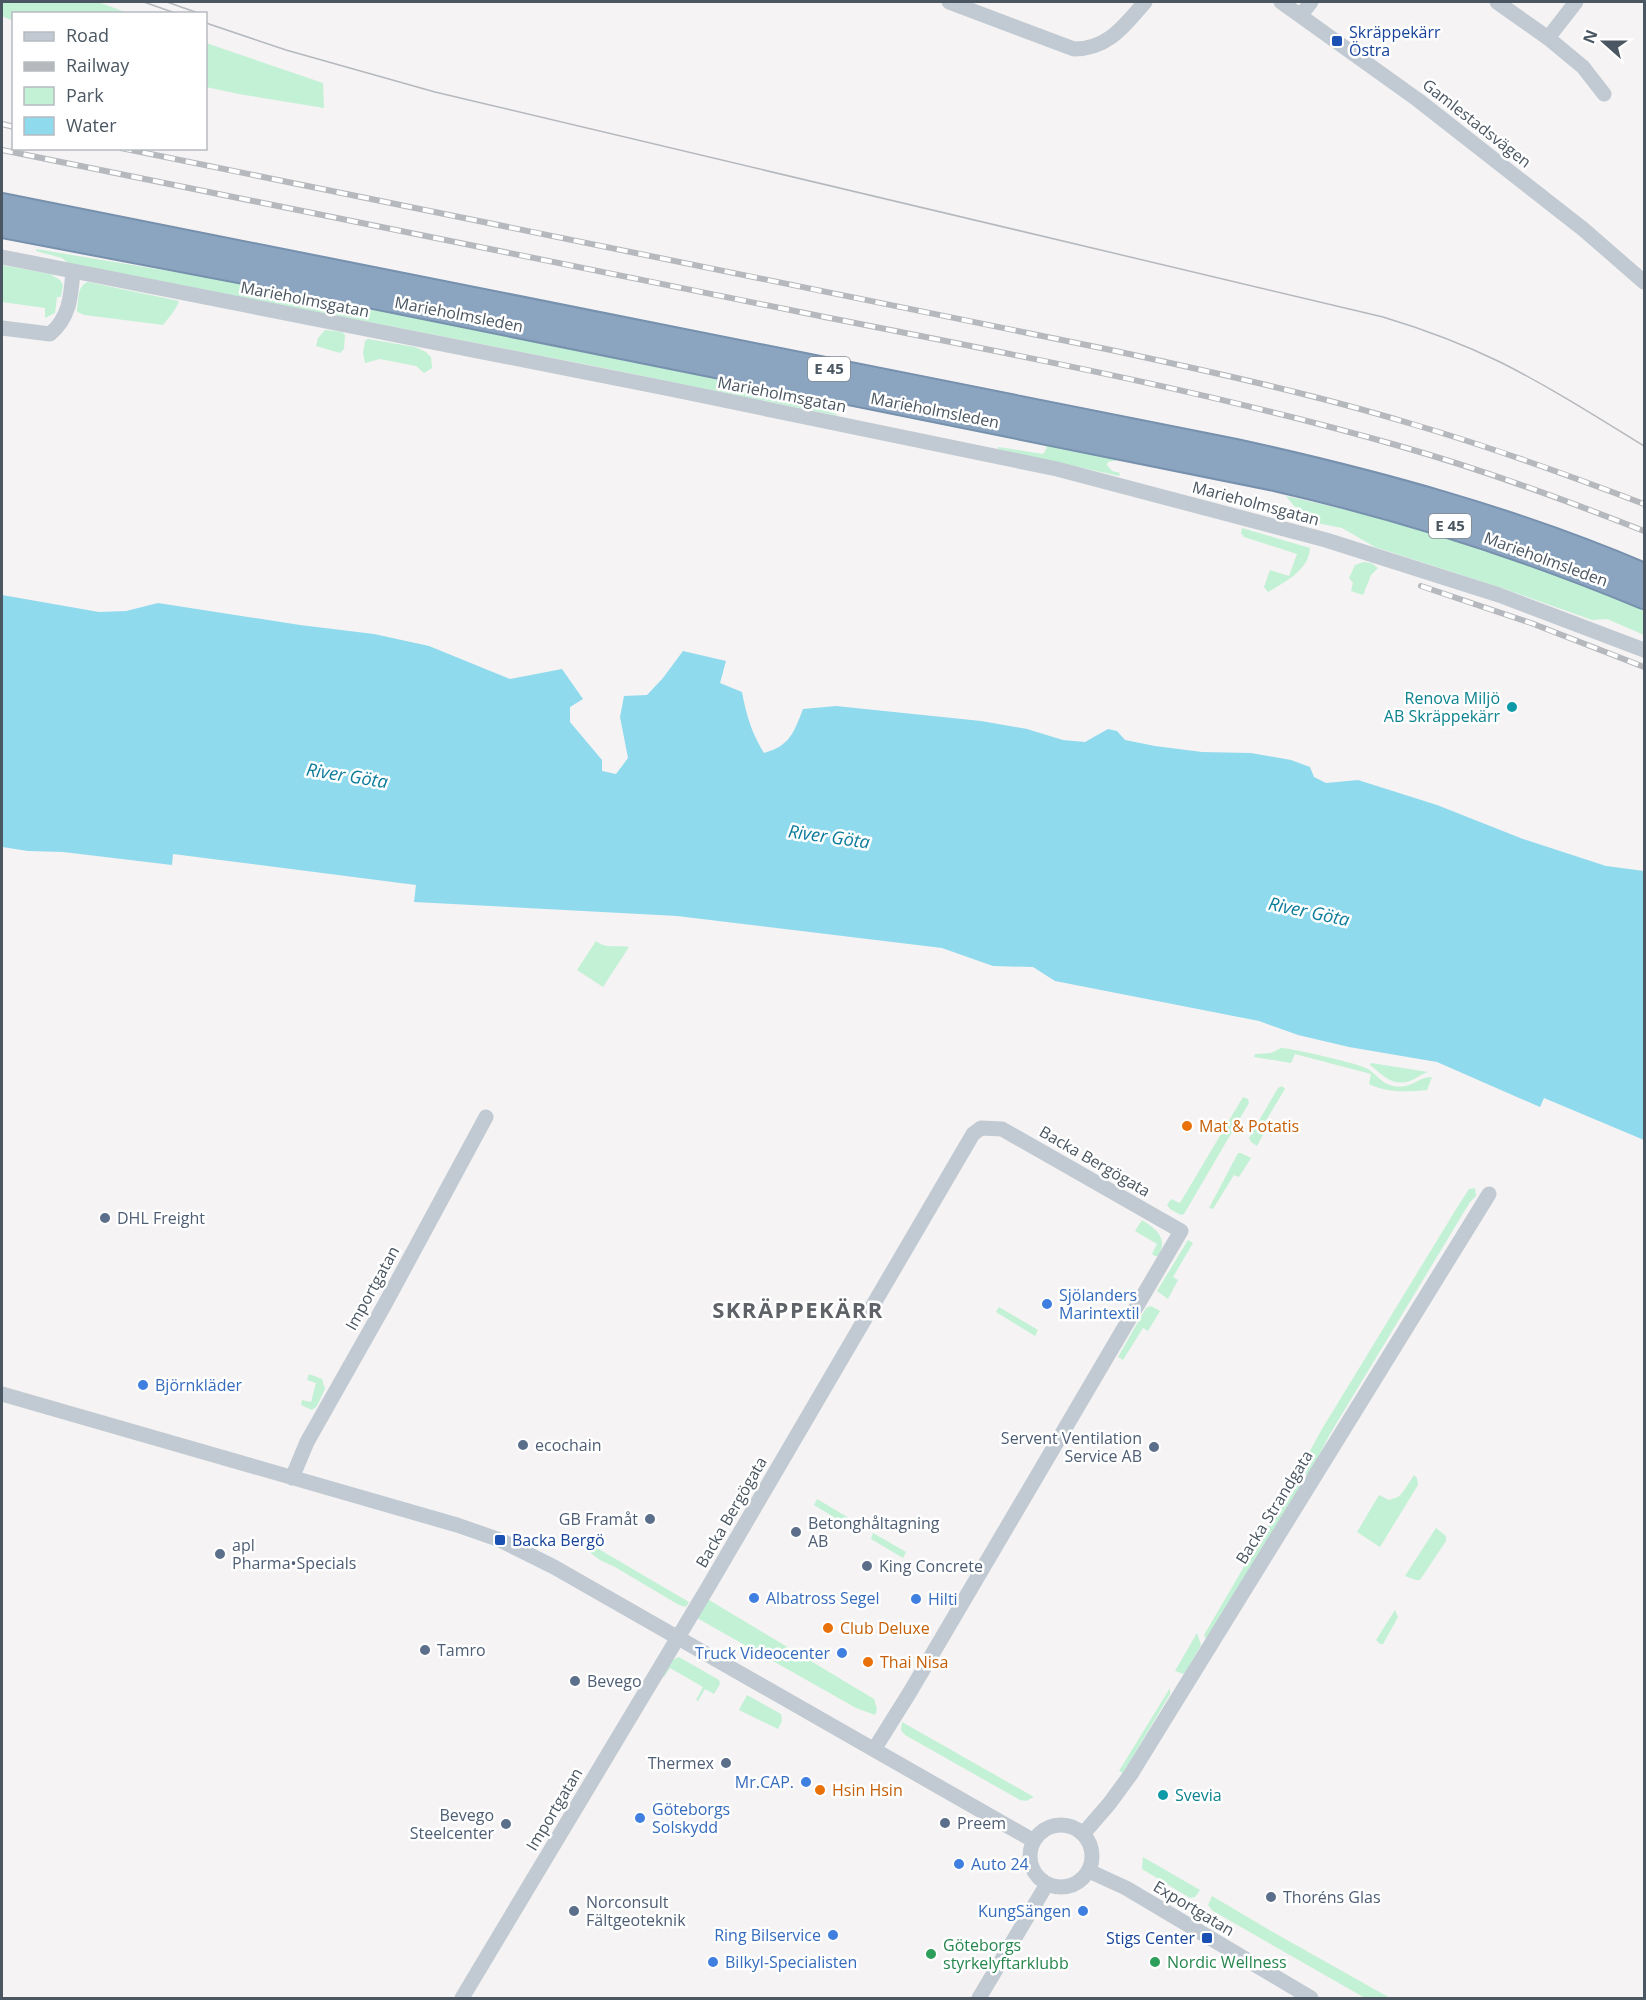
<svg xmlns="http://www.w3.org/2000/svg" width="1646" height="2000" viewBox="0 0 1646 2000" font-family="'Open Sans',sans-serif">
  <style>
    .green { fill: #c3f1d5 }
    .water { fill: #90daee }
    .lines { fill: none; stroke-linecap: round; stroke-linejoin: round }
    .highway-casing { stroke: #7690ad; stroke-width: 26 }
    .minor { stroke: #c1cad2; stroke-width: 15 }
    .highway { stroke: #8ba5c1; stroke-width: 22 }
    .tram { stroke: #b5b8bd; stroke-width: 1.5 }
    .rail-casing { stroke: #b5b8bd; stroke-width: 6 }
    .rail { stroke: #fff; stroke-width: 4; stroke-dasharray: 11; stroke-linecap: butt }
    .transit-dot { fill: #1a4fb4; stroke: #fff; stroke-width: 2 }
    .culture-dot { fill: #0f9aa8; stroke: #fff; stroke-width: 2 }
    .food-dot { fill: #e8710a; stroke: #fff; stroke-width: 2 }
    .service-dot { fill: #5c6f8a; stroke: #fff; stroke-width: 2 }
    .shop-dot { fill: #3f7fe0; stroke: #fff; stroke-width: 2 }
    .leisure-dot { fill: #2e9e5b; stroke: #fff; stroke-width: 2 }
    .labels { text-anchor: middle; stroke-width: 5; stroke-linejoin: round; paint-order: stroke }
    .shield { fill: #fff; stroke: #808990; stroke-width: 1.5 }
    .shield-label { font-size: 15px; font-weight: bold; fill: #4a5661 }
    .transit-label { font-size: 16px; fill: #164399; stroke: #fff; text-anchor: start }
    .street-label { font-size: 16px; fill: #4a5661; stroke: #fff }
    .culture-label { font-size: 16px; fill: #0d838f; stroke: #fff; text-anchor: end }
    .food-label { font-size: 16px; fill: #c56008; stroke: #fff; text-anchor: start }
    .service-label { font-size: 16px; fill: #4e5e75; stroke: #fff; text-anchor: start }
    .shop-label { font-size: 16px; fill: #366cbe; stroke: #fff; text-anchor: start }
    .leisure-label { font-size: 16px; fill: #27864d; stroke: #fff; text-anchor: start }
    .water-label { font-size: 18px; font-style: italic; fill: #0c7c9b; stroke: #fff }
    .district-label { font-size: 22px; font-weight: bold; letter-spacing: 1.5px; fill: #5f6368; stroke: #fff }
  </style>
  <rect width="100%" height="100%" fill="#f5f3f3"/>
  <path class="green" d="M2,2H98L128,13L14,14L13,21L2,16Z
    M206,43L323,83L324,108L239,94L206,87Z
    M36,249L307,294L1118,456V460L1108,462L1107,465L1112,471L1120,473L1119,476L998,449V447L1043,454L1047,448L1046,446L846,405L827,407L826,409L839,416L589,365L68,263L62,258L36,251Z
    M2,265L50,274L60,280L63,285L61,297H57L55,313L45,318V308L2,302Z
    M88,282L179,301C176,310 169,317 163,325L85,315L77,312V309C79,298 77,286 88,282Z
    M325,330L342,332L345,335L344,349L340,353L316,346L318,338Z
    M368,339L415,347L426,352L431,357L432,368L424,373L416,366L380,359L365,363L363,353L365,341Z
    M1286,496L1396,521L1467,542L1644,606V635L1607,619L1592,620L1502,588L1375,547L1342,528L1306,521L1309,514L1294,506Z
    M1242,528L1310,548C1309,570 1285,582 1268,592L1264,587L1270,570L1289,576L1297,554L1244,537L1241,533Z
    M1363,562L1371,563L1378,568L1371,575L1363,595L1351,591L1353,583L1349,578L1355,565Z
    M596,941C605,949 618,945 629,947L603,987L577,970Z
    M1281,1048C1291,1048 1356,1063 1366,1068C1376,1073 1380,1083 1393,1086C1411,1090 1419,1076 1432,1077L1427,1090C1407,1092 1387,1093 1369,1084L1371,1074L1295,1054L1291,1063L1254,1057L1255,1054L1271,1053Z
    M1371,1063L1428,1072C1421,1074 1416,1079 1410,1081C1392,1087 1383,1075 1370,1065Z
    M1282,1086L1285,1089L1265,1122L1269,1124L1257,1146L1251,1142L1249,1138L1278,1088Z
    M1243,1097L1248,1099L1249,1103L1184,1214L1181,1215L1170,1209L1167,1205L1171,1199L1180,1203Z
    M1238,1153H1241L1251,1158L1239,1177L1234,1175L1213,1209L1209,1208Z
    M1475,1188L1476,1196L1470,1202L1330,1434L1308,1477L1301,1467L1322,1429L1458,1206L1469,1189Z
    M1142,1220C1156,1229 1169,1238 1158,1256H1155L1152,1254L1157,1244L1135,1231Z
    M1188,1240L1193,1243L1173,1277L1178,1280L1168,1299L1157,1291Z
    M1151,1306L1160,1311L1148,1331L1143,1328L1123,1360L1118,1357L1146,1308Z
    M999,1307L1038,1330L1035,1336L996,1312Z
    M309,1374L322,1379L325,1389L317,1406L312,1410L301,1405L302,1400L311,1402L316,1383L307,1380Z
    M1299,1473L1305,1479L1206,1639L1204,1635Z
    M1414,1475L1417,1478L1418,1485L1380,1547L1357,1532L1379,1495L1389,1500L1398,1497L1403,1492Z
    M817,1499L849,1518L845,1524L814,1505Z
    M1436,1528L1446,1536V1541L1420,1580H1416L1405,1576Z
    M873,1533L906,1552L903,1558L871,1539Z
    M590,1544L689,1602L686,1607L679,1605L615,1567L600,1560L588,1551Z
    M709,1600L874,1699L877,1709L875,1715L856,1708L697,1618Z
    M1395,1610L1398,1617L1383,1644H1380L1376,1640Z
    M1197,1633L1201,1645L1187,1670L1184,1674L1175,1671Z
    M679,1657L719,1680L720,1684L714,1694L705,1689L698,1701L696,1700L703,1687L670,1668L664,1677L662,1676L672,1660Z
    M1170,1688V1694L1166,1701L1123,1773L1119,1771Z
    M747,1695L781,1714L782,1721L778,1729L739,1710Z
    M902,1722L1034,1797L1026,1801L1020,1800L905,1735L901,1730Z
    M1143,1857L1200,1890L1195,1897L1190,1898L1142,1869Z
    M1212,1896L1271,1931L1390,1998H1365L1213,1911L1208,1905Z"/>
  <path class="water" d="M2,595L99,612L126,611L158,603L300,625L374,634L429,646L510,679L562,669L583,699L570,707V722L602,760V771L616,774L628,758L620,717L624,696L647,695L663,678L683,651L726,661L720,683L742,692C746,714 752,734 764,753C790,746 794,732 803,709L836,706L981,721L1027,729L1063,740L1085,742L1108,729L1117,731L1125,740L1155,746L1202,752L1251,753L1291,760L1310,767L1314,777L1326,783L1358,780L1437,805L1523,839L1606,866L1644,871V1140L1544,1098L1540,1107L1437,1062L1349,1047L1298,1035L1259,1021L1055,981L1033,967L993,966L942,948L677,916L414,902L416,885L173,854L172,865L63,852L28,851L2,847Z"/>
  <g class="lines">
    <g class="highway-casing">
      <path id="highway" d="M2,205L1236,451C1376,482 1513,519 1644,575
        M2,226L339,290L1275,479C1401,508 1524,547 1644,597"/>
    </g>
    <path class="minor" d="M949,2L1074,49C1108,49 1124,26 1145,2
      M1281,2L1418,100L1583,229L1644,282
      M1497,2L1548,38L1583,67L1604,94
      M1301,15L1311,2
      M1548,38L1576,2
      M2,257L665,388L1057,469L1326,540L1499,595L1644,650
      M2,328L50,334C70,317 71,296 73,271
      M2,1394L457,1525L500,1540L554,1567L1034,1841
      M292,1478L307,1442L385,1304L486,1117
      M1030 1856a31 31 0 1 1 62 0a31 31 0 1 1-62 0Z
      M1083,1834L1109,1804L1131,1774L1489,1194
      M1089,1871L1126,1888L1311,1998
      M462,1998L707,1589L973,1134L981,1128L1002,1129L1181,1231L910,1692L875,1748
      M979,1998L1047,1884"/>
    <use href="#highway" class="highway"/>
    <path class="tram" d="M144,2L175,13
      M167,2L201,14
      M206,23L286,50L435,92L1383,317C1423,329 1463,344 1500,362C1550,387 1597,417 1644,446"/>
    <g class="rail-casing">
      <path id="rail" d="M2,124L14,127
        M121,148L1111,350C1212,372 1313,394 1412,424C1491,447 1568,475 1644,504
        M2,150C268,204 534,258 800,312C999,352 1200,389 1396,445C1481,469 1563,499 1644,531
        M1421,586L1531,623L1644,667"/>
    </g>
    <use href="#rail" class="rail"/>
  </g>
  <g class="transit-dot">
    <rect x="1331" y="35" width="12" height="12" rx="3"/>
    <rect x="494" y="1534" width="12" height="12" rx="3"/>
    <rect x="1201" y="1932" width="12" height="12" rx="3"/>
  </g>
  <g class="culture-dot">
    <circle cx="1512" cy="707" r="6"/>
    <circle cx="1163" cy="1795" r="6"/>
  </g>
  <g class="food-dot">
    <circle cx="1187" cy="1126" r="6"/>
    <circle cx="828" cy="1628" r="6"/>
    <circle cx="868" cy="1662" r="6"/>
    <circle cx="820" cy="1790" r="6"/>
  </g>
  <g class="service-dot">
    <circle cx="105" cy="1218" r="6"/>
    <circle cx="523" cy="1445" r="6"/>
    <circle cx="1154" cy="1447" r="6"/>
    <circle cx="650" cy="1519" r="6"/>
    <circle cx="796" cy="1532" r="6"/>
    <circle cx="220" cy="1554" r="6"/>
    <circle cx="867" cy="1566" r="6"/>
    <circle cx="425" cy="1650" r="6"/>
    <circle cx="575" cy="1681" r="6"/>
    <circle cx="726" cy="1763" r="6"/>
    <circle cx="945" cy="1823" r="6"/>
    <circle cx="506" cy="1824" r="6"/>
    <circle cx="1271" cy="1897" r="6"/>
    <circle cx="574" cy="1911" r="6"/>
  </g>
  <g class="shop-dot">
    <circle cx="1047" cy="1304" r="6"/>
    <circle cx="143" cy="1385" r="6"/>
    <circle cx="754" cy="1598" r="6"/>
    <circle cx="916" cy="1599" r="6"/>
    <circle cx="842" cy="1653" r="6"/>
    <circle cx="806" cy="1782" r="6"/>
    <circle cx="640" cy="1818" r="6"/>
    <circle cx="959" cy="1864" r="6"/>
    <circle cx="1083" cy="1911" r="6"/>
    <circle cx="833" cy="1935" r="6"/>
    <circle cx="713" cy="1962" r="6"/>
  </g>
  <g class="leisure-dot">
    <circle cx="931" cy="1954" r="6"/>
    <circle cx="1155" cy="1962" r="6"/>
  </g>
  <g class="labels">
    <g class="shield">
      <rect x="808" y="357" width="42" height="24" rx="4.5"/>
      <rect x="1429" y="514" width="42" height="24" rx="4.5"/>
    </g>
    <g class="shield-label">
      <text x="829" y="374">E 45</text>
      <text x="1450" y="531">E 45</text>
    </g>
    <g class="transit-label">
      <text x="1349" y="38">Skräppekärr<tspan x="1349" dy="18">Östra</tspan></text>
      <text x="512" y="1546">Backa Bergö</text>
      <text x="1195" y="1944" text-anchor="end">Stigs Center</text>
    </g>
    <g class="street-label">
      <text transform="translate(1477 123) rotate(38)" y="6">Gamlestadsvägen</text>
      <text transform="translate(305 299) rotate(11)" y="6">Marieholmsgatan</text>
      <text transform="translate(459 314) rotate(11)" y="6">Marieholmsleden</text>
      <text transform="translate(782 394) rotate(11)" y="6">Marieholmsgatan</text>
      <text transform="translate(935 410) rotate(11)" y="6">Marieholmsleden</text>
      <text transform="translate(1256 503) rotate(15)" y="6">Marieholmsgatan</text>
      <text transform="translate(1546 559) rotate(20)" y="6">Marieholmsleden</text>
      <text transform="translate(1095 1161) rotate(30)" y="6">Backa Bergögata</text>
      <text transform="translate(372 1288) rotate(-61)" y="6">Importgatan</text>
      <text transform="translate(1274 1507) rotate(-58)" y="6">Backa Strandgata</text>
      <text transform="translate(731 1512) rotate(-60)" y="6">Backa Bergögata</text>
      <text transform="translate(554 1809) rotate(-59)" y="6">Importgatan</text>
      <text transform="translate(1194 1908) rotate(31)" y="6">Exportgatan</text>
    </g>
    <g class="culture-label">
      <text x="1500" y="704">Renova Miljö<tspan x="1500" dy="18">AB Skräppekärr</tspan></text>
      <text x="1175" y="1801" text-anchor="start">Svevia</text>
    </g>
    <g class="food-label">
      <text x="1199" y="1132">Mat &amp; Potatis</text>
      <text x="840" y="1634">Club Deluxe</text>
      <text x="880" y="1668">Thai Nisa</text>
      <text x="832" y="1796">Hsin Hsin</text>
    </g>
    <g class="service-label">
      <text x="117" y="1224">DHL Freight</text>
      <text x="1142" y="1444" text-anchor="end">Servent Ventilation<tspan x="1142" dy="18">Service AB</tspan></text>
      <text x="535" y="1451">ecochain</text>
      <text x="638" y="1525" text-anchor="end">GB Framåt</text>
      <text x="808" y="1529">Betonghåltagning<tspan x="808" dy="18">AB</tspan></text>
      <text x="232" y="1551">apl<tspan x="232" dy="18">Pharma•Specials</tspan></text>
      <text x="879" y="1572">King Concrete</text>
      <text x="437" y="1656">Tamro</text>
      <text x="587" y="1687">Bevego</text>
      <text x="714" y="1769" text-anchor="end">Thermex</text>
      <text x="494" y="1821" text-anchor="end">Bevego<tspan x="494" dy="18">Steelcenter</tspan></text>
      <text x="957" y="1829">Preem</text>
      <text x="1283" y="1903">Thoréns Glas</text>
      <text x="586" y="1908">Norconsult<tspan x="586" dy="18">Fältgeoteknik</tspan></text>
    </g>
    <g class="shop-label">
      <text x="1059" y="1301">Sjölanders<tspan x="1059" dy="18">Marintextil</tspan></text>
      <text x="155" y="1391">Björnkläder</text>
      <text x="766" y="1604">Albatross Segel</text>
      <text x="928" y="1605">Hilti</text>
      <text x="830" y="1659" text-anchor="end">Truck Videocenter</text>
      <text x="794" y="1788" text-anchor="end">Mr.CAP.</text>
      <text x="652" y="1815">Göteborgs<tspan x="652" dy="18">Solskydd</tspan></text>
      <text x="971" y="1870">Auto 24</text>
      <text x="1071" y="1917" text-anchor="end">KungSängen</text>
      <text x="821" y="1941" text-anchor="end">Ring Bilservice</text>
      <text x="725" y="1968">Bilkyl-Specialisten</text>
    </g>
    <g class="leisure-label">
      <text x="943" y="1951">Göteborgs<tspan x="943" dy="18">styrkelyftarklubb</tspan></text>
      <text x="1167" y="1968">Nordic Wellness</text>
    </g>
    <g class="water-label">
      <text transform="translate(347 776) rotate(9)" y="6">River Göta</text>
      <text transform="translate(829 837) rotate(8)" y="6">River Göta</text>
      <text transform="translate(1309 912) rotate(12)" y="6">River Göta</text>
    </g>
    <g class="district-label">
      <text x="798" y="1318">SKRÄPPEKÄRR</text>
    </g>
  </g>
  <rect width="1646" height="2000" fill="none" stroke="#4a5661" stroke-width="6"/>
  <rect x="12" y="12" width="195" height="138" fill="#ffffff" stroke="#b7bbc0" stroke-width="1.5"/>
  <rect x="24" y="32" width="30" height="9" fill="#c1cad2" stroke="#b7bbc0" stroke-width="1.5"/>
  <text x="66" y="42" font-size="18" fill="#4a5661">Road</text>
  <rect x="24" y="62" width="30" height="9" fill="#b5b8bd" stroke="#b7bbc0" stroke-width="1.5"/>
  <text x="66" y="72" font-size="18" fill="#4a5661">Railway</text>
  <rect x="24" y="87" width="30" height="18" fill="#c3f1d5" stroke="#b7bbc0" stroke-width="1.5"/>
  <text x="66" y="102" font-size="18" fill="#4a5661">Park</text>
  <rect x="24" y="117" width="30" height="18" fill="#90daee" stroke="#b7bbc0" stroke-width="1.5"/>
  <text x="66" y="132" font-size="18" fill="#4a5661">Water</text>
  <g transform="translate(1604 42) rotate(291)" stroke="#ffffff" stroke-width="4.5" paint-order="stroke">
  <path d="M0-4.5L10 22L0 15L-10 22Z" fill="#4a5661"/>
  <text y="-9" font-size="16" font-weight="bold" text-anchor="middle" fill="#4a5661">N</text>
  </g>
</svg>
